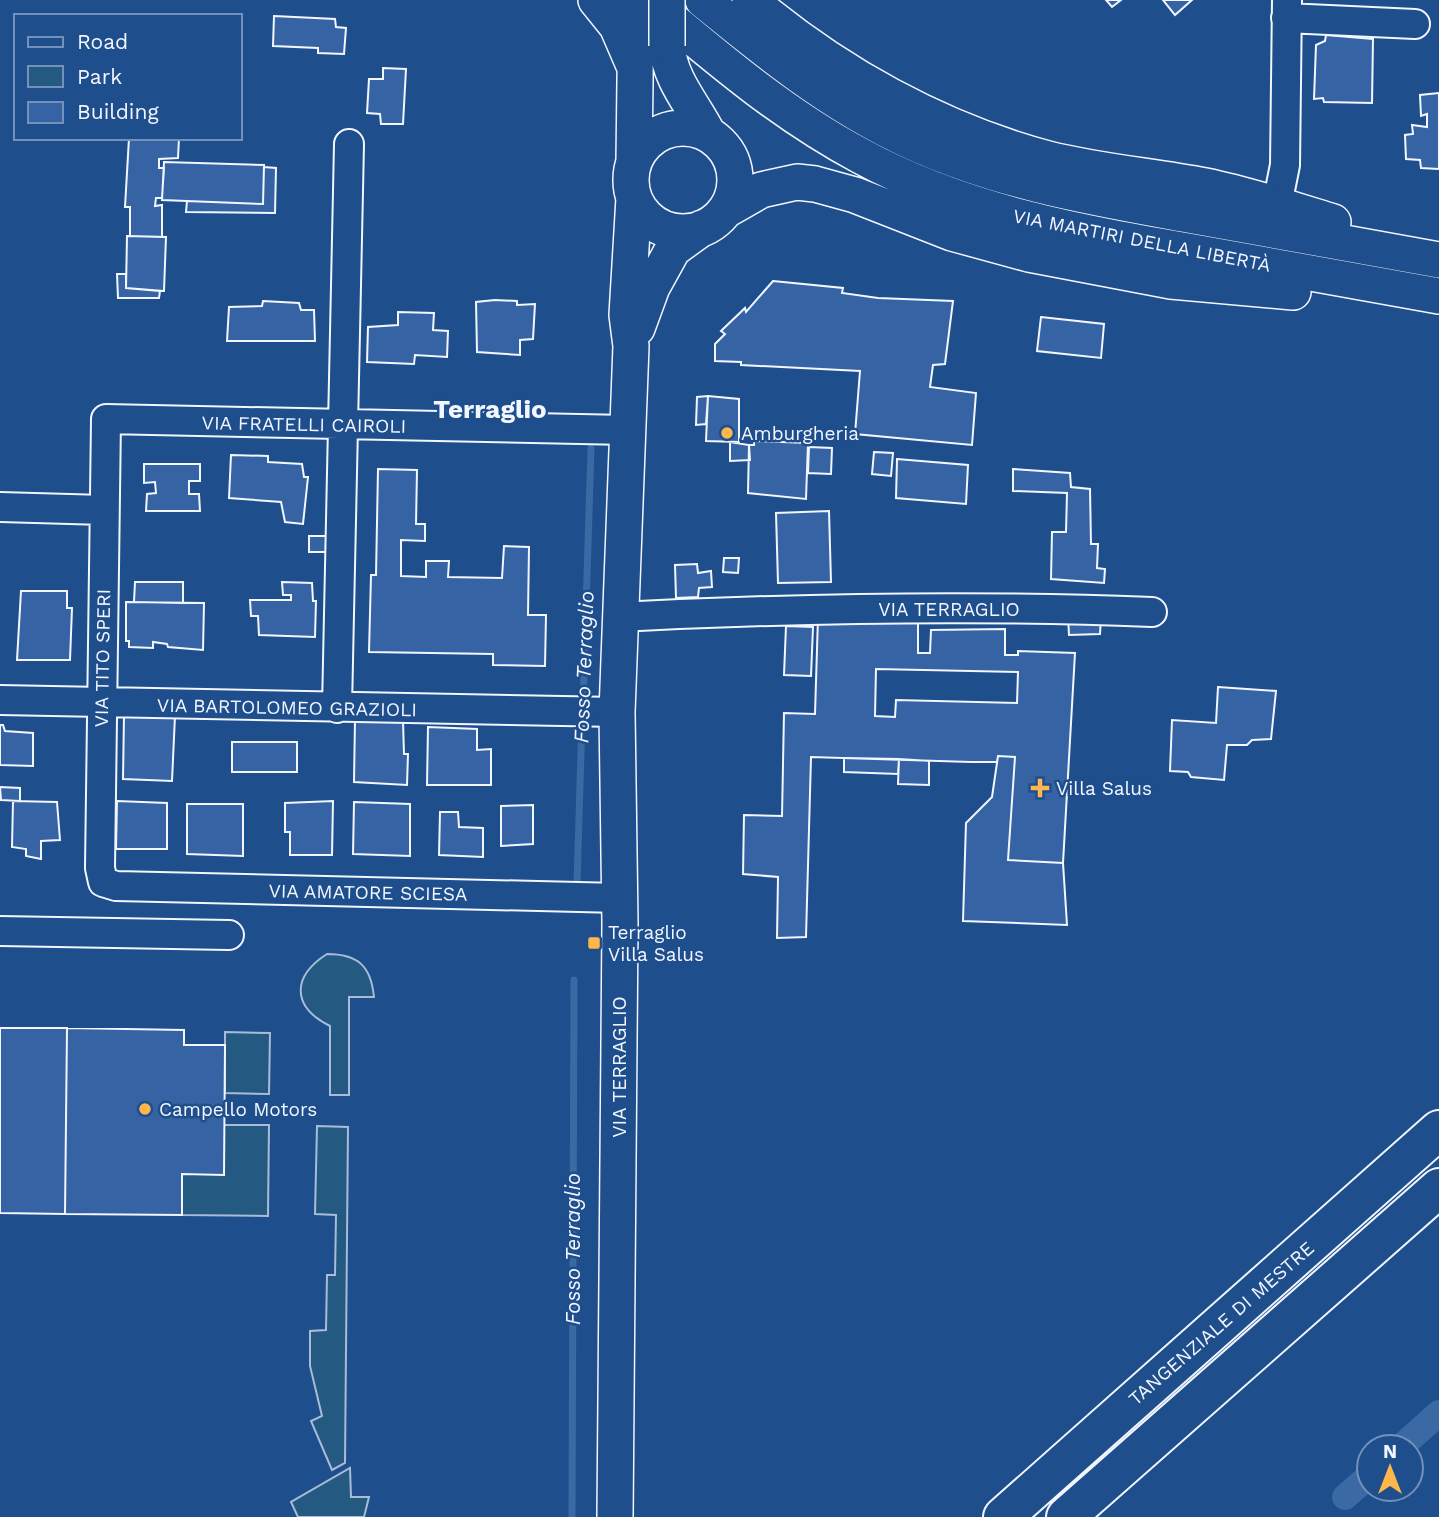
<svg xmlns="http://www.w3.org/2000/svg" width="1439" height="1517" viewBox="0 0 1439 1517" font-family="'Work Sans',sans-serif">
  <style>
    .green { fill: #245a82; stroke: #a8bbd7; stroke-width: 2 }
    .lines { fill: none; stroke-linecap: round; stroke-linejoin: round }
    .stream { stroke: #3b69a3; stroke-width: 7 }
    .canal { stroke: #3b69a3; stroke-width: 26 }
    .building { fill: #3563a3; stroke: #f2f6ff; stroke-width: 2; fill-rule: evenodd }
    .minor-casing { stroke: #f2f6ff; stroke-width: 32 }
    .major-casing { stroke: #f2f6ff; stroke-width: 38 }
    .highway-casing { stroke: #f2f6ff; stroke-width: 42 }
    .minor { stroke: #1f4e8c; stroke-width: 28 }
    .major { stroke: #1f4e8c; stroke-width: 35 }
    .highway { stroke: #1f4e8c; stroke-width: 38 }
    .major-bridge-casing { stroke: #f2f6ff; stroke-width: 38; stroke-linecap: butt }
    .major-bridge { stroke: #1f4e8c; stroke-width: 35 }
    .poi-dot { fill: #ffb74d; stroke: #1f4e8c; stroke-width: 2.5 }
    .labels { text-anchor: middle; stroke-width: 5; stroke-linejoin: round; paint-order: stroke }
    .street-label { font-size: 19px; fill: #f2f6ff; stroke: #1f4e8c }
    .poi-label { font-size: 19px; fill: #f2f6ff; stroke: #1f4e8c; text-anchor: start }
    .water-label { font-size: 21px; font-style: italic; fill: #f2f6ff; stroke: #1f4e8c }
    .district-label { font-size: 26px; font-weight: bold; fill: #f2f6ff; stroke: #1f4e8c }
  </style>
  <rect width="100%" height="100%" fill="#1f4e8c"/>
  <path class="green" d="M327,954C358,954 371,966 374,997H349V1095H330V1026C292,1007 291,977 327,954Z
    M225,1032L270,1033L269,1094L225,1093Z
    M224,1125H269L268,1216L182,1215V1174H224Z
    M317,1126L348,1127L345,1463L332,1470L311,1421L322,1416L310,1366V1331L326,1330L327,1275H335L336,1215L315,1214Z
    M350,1468L351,1497H369L364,1517H298L291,1502Z"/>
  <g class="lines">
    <path class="stream" d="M583,707L591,448
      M577,885L582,718
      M572,1517L574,980"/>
    <path class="canal" d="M1401,1447L1439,1413
      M1345,1497L1369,1476"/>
  </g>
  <path class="building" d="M1106,0H1121L1112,7Z
    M1163,0H1192L1175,15Z
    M274,16L335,19L336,27L346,28L344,54L318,53V48L273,46Z
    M1326,35L1373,39L1372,103L1324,102L1323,98L1314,99L1316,45L1325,41Z
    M383,68L406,69L403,124H381L380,114L367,113L369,79H383Z
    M1439,93V169L1421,168L1420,160L1406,159L1405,135L1413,134L1412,125L1427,127V114L1421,116L1420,95Z
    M129,138H179L178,158L159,159V168H164L162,198H156L155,206L162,205V237L130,236V207H125Z
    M164,162L264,165L263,204L162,200Z
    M264,167L276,168L275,213L186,212L187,201L263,204Z
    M127,236L166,237L164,291L126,288Z
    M117,274H126V288L160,291L159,298H118Z
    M773,281L843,288L842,293L878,298L953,301L945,364L933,365L930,387L976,393L972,445L855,434L860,371L741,365V362L715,361V344L725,334L721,331L745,308L746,312Z
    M495,300L517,301V305L535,304L533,339L520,340V355L477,352L476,302Z
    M263,301L299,303L301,310H314L315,341H227L229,307L262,306Z
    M398,312L434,313L433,330L448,331L447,357L415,355L414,364L367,362L368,327L398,325Z
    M1041,317L1104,324L1101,358L1037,351Z
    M708,396L706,424L696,425L697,397Z
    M708,396L739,399V442L706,441Z
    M754,441L808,443L806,499L748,493L749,445H754Z
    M730,442L749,445L750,460L730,461Z
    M809,447L832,448L831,474L808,473Z
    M874,452L893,453L891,476L872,474Z
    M231,455L268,456V462L302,464L304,477H308L303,524L285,522L281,502L229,498Z
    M897,459L968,465L966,504L896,498Z
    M144,464H200V481H189V494H199L200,511H146L147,494L156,493L155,482L144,483Z
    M378,469L417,470L416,524H425V541L401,540V576L426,577V561H449L448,577L502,578L504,546L529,547L528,615H546L545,666L493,665V654L369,652L371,575H376Z
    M1013,469L1070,473L1071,487L1090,489L1091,544H1098L1097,568L1105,569L1104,583L1051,579L1052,532H1066L1067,493L1013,491Z
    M829,511L831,582L778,583L776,513Z
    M309,536H329V552H309Z
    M724,558H739L738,573L723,572Z
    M697,564L698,573L711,571L712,587L699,588L698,597L676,598L675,565Z
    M135,582H183V603L134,602Z
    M282,582L312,583L313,601H316L315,637L259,635L258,616H251L250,600H291V595H283Z
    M21,591H67V608H72L70,660H17Z
    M126,602L204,603L203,650L168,647L167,644L153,642V648L129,647V641H126Z
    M918,614V653H930L931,630L1005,629V655H1018V651L1075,653L1063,863L1008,860L1015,757L998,756L997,762H971L811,757L806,937L777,938L778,877L743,874L744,815L782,816L784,713L815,714L818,617ZM876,669L1018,672L1017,703L896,700L895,717L875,716Z
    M1068,616L1101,617L1100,634L1069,635Z
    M786,626L813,627L811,676L784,675Z
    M1218,687L1276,691L1271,739L1252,740L1247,745H1227L1224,780L1191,777L1188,772L1170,771L1172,720L1216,723Z
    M124,715L175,716L172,781L123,779Z
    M355,719L403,721L404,754H408L407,785L354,782Z
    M0,725H3L5,731L33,733V766L0,765Z
    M428,727L477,729V750L491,749V785H427Z
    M232,742H297V772H232Z
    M998,756L1015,757L1008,860L1063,863L1067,925L963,921L966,823L992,797Z
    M844,758L899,759L898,774L844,772Z
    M899,759L929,761V785L898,784Z
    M0,787L20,788V801L1,800Z
    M13,801L57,802L60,840L41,841V859L26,856V849L12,847Z
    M117,801L167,803V849H116Z
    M333,801L332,855H290V832H285V803Z
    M354,802L410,804V856L353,854Z
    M187,804H243V856L187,854Z
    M533,805V844L501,846V806Z
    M440,812H458L459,827L483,828V857L439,855Z
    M0,1028H67L65,1214L0,1213Z
    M67,1028L184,1030V1045H225L224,1175L182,1174V1215L65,1214Z"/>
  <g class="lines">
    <g class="minor-casing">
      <path id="minor" d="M1286,18L1415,24
        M1277,205L1285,165L1287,0
        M0,507L104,510
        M619,617C797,608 974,605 1152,612
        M0,700L617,712
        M337,708L349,144
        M619,898L116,886L103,882L100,868L106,419L627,430
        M0,931L229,935"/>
    </g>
    <g class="major-casing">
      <path id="major" d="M596,0L617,26L633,63
        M648,0C716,57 782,114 861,156C966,213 1083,233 1199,253C1279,267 1359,281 1439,296
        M703,0C768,53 832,105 908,140C996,181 1089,197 1183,214C1269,230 1354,245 1439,260
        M750,0C836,73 939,130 1048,159C1100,172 1153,176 1205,186C1249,195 1291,209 1333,222
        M667,46C670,81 693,104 708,134
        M631 180a52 52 0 1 1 104 0a52 52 0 1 1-104 0Z
        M634,162L636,0
        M726,210L761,190L797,182L815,184L855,195L952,233L1029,254L1171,281L1293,292
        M637,328L652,287L673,249L702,228
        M615,1517L620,923L617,712L631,346L627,315L634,198"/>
    </g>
    <g class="highway-casing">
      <path id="highway" d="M1003,1517L1439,1130
        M1066,1517L1439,1188"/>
    </g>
    <use href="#minor" class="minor"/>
    <use href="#major" class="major"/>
    <use href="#highway" class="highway"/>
    <g class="major-bridge-casing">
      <path id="major-bridge" d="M667,0V46"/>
    </g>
    <use href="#major-bridge" class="major-bridge"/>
  </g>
  <g class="poi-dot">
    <circle cx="727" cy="433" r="7"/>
    <path d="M1036.5 777.5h7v7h7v7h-7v7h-7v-7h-7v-7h7z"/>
    <rect x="587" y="936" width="14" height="14" rx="3.5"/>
    <circle cx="145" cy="1109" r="7"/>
  </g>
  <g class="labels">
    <g class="street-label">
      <text transform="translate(1142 240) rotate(11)" y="7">VIA MARTIRI DELLA LIBERTÀ</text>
      <text transform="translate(304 424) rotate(1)" y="7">VIA FRATELLI CAIROLI</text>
      <text x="949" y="616">VIA TERRAGLIO</text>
      <text transform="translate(102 658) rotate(-89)" y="7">VIA TITO SPERI</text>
      <text transform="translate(287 707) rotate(1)" y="7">VIA BARTOLOMEO GRAZIOLI</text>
      <text transform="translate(368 892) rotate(1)" y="7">VIA AMATORE SCIESA</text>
      <text transform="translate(619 1067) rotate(-90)" y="7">VIA TERRAGLIO</text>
      <text transform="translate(1221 1323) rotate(-41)" y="7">TANGENZIALE DI MESTRE</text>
    </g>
    <g class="poi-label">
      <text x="741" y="440">Amburgheria</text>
      <text x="1056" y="795">Villa Salus</text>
      <text x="608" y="939">Terraglio<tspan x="608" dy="22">Villa Salus</tspan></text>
      <text x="159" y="1116">Campello Motors</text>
    </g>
    <g class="water-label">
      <text transform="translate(584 667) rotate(-88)" y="7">Fosso Terraglio</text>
      <text transform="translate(573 1249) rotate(-90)" y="7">Fosso Terraglio</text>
    </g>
    <g class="district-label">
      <text x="490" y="418">Terraglio</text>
    </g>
  </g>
  <rect x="14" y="14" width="228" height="126" fill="#1f4e8c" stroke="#7391ba" stroke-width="2"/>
  <rect x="28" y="37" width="35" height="10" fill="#1f4e8c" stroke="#7391ba" stroke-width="2"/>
  <text x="77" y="49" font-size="21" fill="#f2f6ff">Road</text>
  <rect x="28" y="66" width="35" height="21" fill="#245a82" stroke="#7391ba" stroke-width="2"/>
  <text x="77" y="84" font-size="21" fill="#f2f6ff">Park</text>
  <rect x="28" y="102" width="35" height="21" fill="#3563a3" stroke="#7391ba" stroke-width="2"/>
  <text x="77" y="119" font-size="21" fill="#f2f6ff">Building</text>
  <g transform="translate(1390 1468)"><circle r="33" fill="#1f4e8c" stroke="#7391ba" stroke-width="2"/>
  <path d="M0-5L12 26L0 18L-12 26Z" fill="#ffb74d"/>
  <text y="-10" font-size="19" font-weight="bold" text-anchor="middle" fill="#f2f6ff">N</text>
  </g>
</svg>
